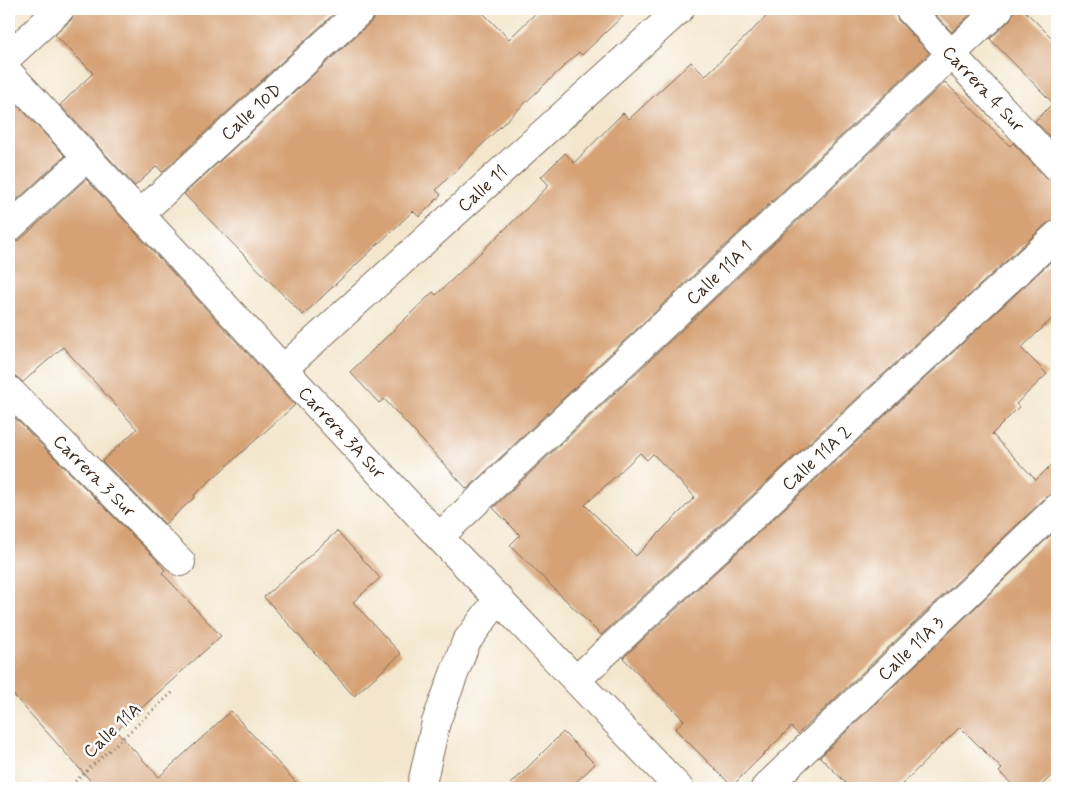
<svg xmlns="http://www.w3.org/2000/svg" width="1066" height="797" viewBox="0 0 1066 797" font-family="Mynerve,sans-serif">
  <style>
    .building { fill: #d5a174; fill-rule: evenodd }
    .lines { fill: none; stroke-linecap: round; stroke-linejoin: round }
    .street-casing { stroke: #7b6c5b; stroke-width: 30 }
    .secondary-casing { stroke: #7b6c5b; stroke-width: 30 }
    .path { stroke: #7b6c5b; stroke-width: 3; stroke-dasharray: 1 4; stroke-linecap: butt }
    .street { stroke: #fff; stroke-width: 28 }
    .secondary { stroke: #fff; stroke-width: 28 }
    .labels { text-anchor: middle; stroke-width: 5; stroke-linejoin: round; paint-order: stroke }
    .street-label { font-size: 18px; fill: #3b2a1e; stroke: #fff }
  </style>
  <rect width="100%" height="100%" fill="#fff"/>
  <filter id="ink" filterUnits="userSpaceOnUse"><feTurbulence type="fractalNoise" baseFrequency=".02" numOctaves="2"/><feDisplacementMap in="SourceGraphic" scale="10" xChannelSelector="R" yChannelSelector="G"/><feConvolveMatrix kernelMatrix="1 2 1 2 8 2 1 2 1" color-interpolation-filters="sRGB"/></filter>
  <filter id="wash" filterUnits="userSpaceOnUse"><feTurbulence type="fractalNoise" baseFrequency=".0096" numOctaves="4" result="noise"/><feDisplacementMap in="SourceGraphic" scale="20" xChannelSelector="R" yChannelSelector="G"/><feGaussianBlur stdDeviation="1.12" result="paint"/><feColorMatrix in="noise" values="0 0 0 0 0 0 0 0 0 0 0 0 0 0 0 0 0 1.4 0 .05"/><feComposite in="paint" operator="in"/></filter>
  <g filter="url(#wash)">
    <rect width="100%" height="100%" fill="#f3e6cc"/>
    <g id="blocks">
      <path class="building" d="M75,9H339L162,172L157,166L135,186L60,105L93,73L55,35L71,20Z
        M377,9H479L509,39L540,9H630L582,55L579,52L506,121L436,190L441,195L419,217L413,211L303,315L184,194L373,20Z
        M774,9H894L898,20L929,53L467,489L384,399L379,403L350,372L433,292L436,295L525,210L549,185L541,177L565,153L574,163L623,113L629,119L691,62L705,76Z
        M930,9H976L952,32Z
        M1014,9H1023L1057,43V144L1035,121L1053,103L990,39L1010,20Z
        M945,82L1010,146L1013,143L1046,178L1057,182V220L1046,224L601,635L510,545L520,535L493,508ZM640,453L647,460L653,454L695,497L636,556L585,505Z
        M9,96L65,156L9,207Z
        M86,179L295,405L194,495L195,497L165,524L102,461L137,429L63,347L23,382L14,375H9V243L20,240Z
        M1057,256V314L1021,348L1047,374L1016,404L1019,407L992,434L1036,480L1057,459V493L1046,497L798,734L791,727L732,786L675,729L684,720L623,658Z
        M9,412L155,558L165,570L162,573L221,636L116,731L159,777L231,711L301,788H97L9,690Z
        M1057,529V770L1039,788H1016L999,772L1002,769L960,727L898,788H851L820,757Z
        M337,531L380,578L353,602L401,654L354,696L264,597Z
        M563,732L595,764L570,788H507Z"/>
    </g>
  </g>
  <g filter="url(#ink)">
    <use href="#blocks" fill-opacity="0" stroke="#7b6c5b" stroke-width="1"/>
    <g class="lines">
      <g class="street-casing">
        <g id="street">
          <path id="s1" d="M909,9L1057,167"/>
          <path d="M9,56L60,9"/>
          <path id="s2" d="M140,214L362,9"/>
          <path d="M9,228L87,157"/>
          <path id="s3" d="M283,369L680,9"/>
          <path id="s4" d="M9,390L181,562"/>
          <path id="s5" d="M439,537L999,9"/>
          <path id="s6" d="M577,679L1057,235"/>
          <path d="M421,788L436,722L466,642L499,598"/>
          <path id="s7" d="M765,788L1057,508"/>
        </g>
      </g>
      <g class="secondary-casing">
        <g id="secondary">
          <path id="s8" d="M9,73L439,537L679,788"/>
        </g>
      </g>
      <path class="path" d="M68,788L173,692"/>
      <use href="#street" class="street"/>
      <use href="#secondary" class="secondary"/>
    </g>
  </g>
  <g class="labels">
    <g class="street-label">
      <text dy="6" stroke="none"><textPath href="#s1" startOffset="109">Carrera 4 Sur</textPath></text>
      <text dy="6" stroke="none"><textPath href="#s2" startOffset="151">Calle 10D</textPath></text>
      <text dy="6" stroke="none"><textPath href="#s3" startOffset="269">Calle 11</textPath></text>
      <text dy="6" stroke="none"><textPath href="#s5" startOffset="385">Calle 11A 1</textPath></text>
      <text dy="6" stroke="none"><textPath href="#s8" startOffset="490">Carrera 3A Sur</textPath></text>
      <text dy="6" stroke="none"><textPath href="#s6" startOffset="326">Calle 11A 2</textPath></text>
      <text dy="6" stroke="none"><textPath href="#s4" startOffset="121">Carrera 3 Sur</textPath></text>
      <text dy="6" stroke="none"><textPath href="#s7" startOffset="202">Calle 11A 3</textPath></text>
      <text transform="translate(112 730) rotate(-43)" y="6">Calle 11A</text>
    </g>
  </g>
  <rect width="1066" height="797" fill="none" stroke="#fff" stroke-width="30"/>
</svg>
